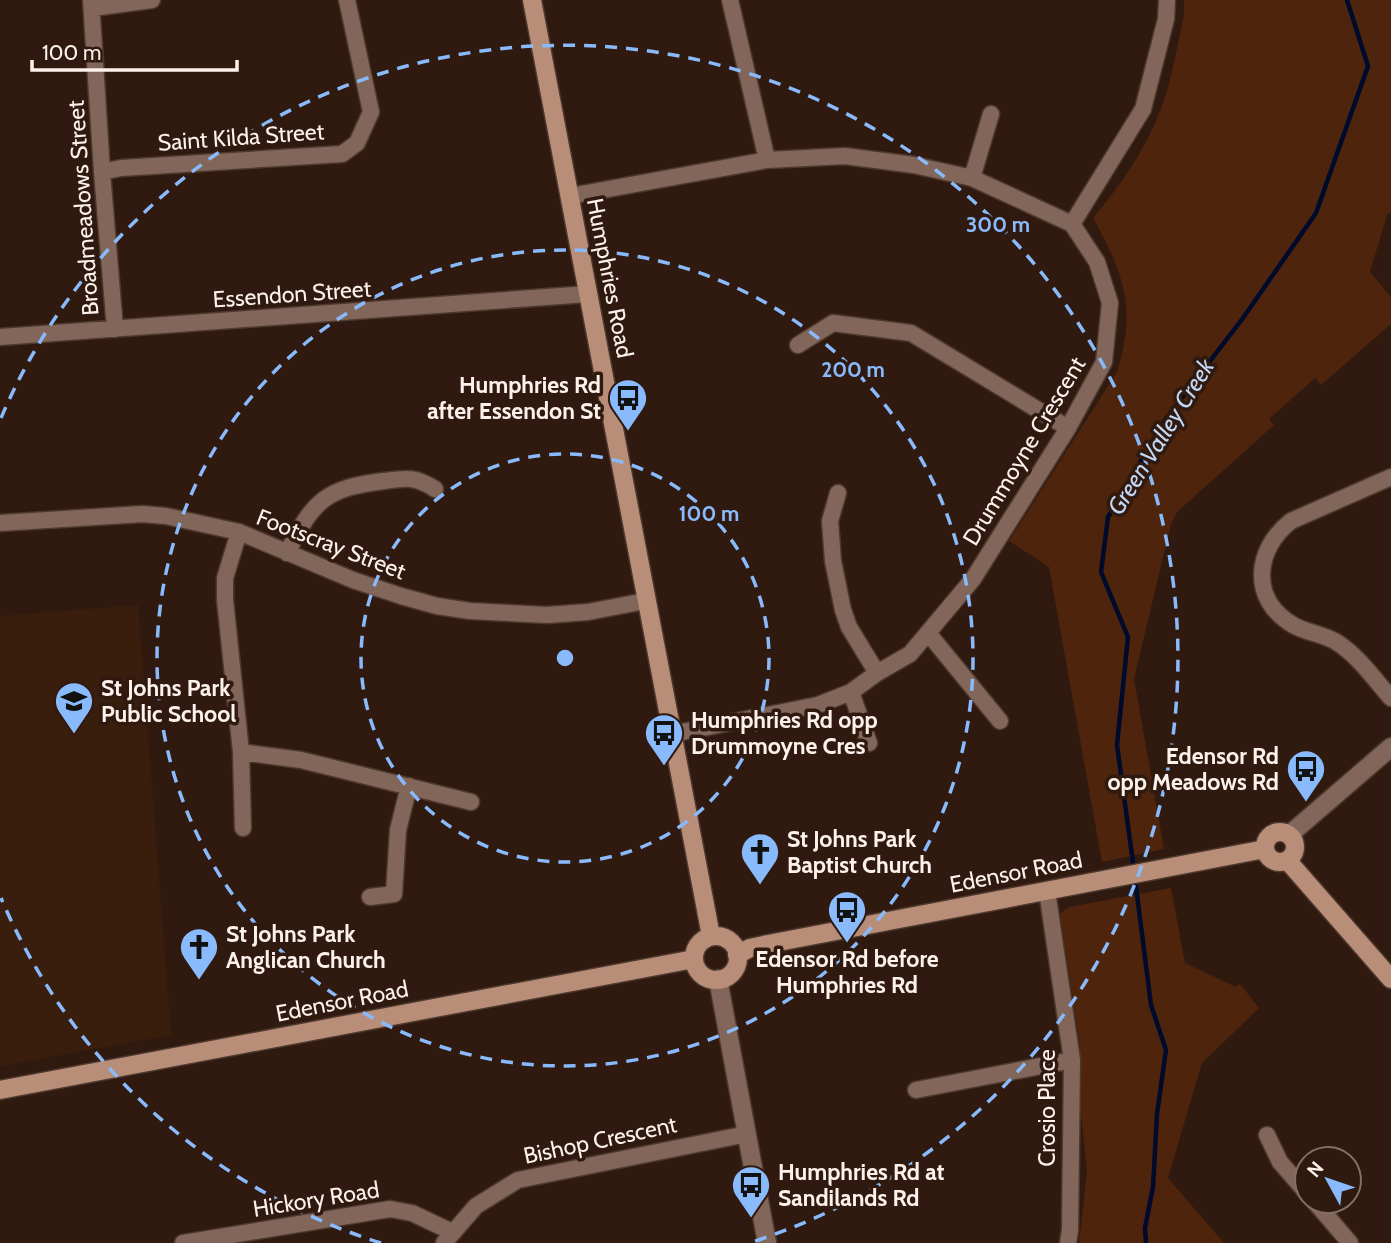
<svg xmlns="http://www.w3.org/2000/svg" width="1391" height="1243" viewBox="0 0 1391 1243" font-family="Cabin,sans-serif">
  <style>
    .built { fill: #391e0e }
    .green { fill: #4e240c }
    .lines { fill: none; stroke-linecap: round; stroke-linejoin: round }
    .stream { stroke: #000a2a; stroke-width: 4.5 }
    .minor-casing { stroke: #4d382e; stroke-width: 19 }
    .tertiary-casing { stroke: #4d382e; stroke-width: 21 }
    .secondary-casing { stroke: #4d382e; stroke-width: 21 }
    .minor { stroke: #816659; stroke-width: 16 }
    .tertiary { stroke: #816659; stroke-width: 18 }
    .secondary { stroke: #b98e78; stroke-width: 18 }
    .ring { fill: none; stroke: #88bafc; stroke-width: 3.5; stroke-dasharray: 12 9 }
    .labels { text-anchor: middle; stroke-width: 7; stroke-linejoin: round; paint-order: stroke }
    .street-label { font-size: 23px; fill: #fdf1eb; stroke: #301a0f }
    .poi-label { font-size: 23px; font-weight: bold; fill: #fdf1eb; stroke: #301a0f; text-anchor: start }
    .water-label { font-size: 24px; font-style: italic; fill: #c0d7f5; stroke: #301a0f }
    .centre { fill: #88bafc; stroke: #301a0f; stroke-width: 3.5 }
    .ring-label { font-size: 21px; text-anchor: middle; font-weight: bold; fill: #88bafc; stroke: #301a0f; stroke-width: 7; stroke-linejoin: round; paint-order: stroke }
  </style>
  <rect width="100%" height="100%" fill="#301a0f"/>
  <path class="built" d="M138,605L171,1035L0,1066V616Z"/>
  <path class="green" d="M1184,0H1391V211L1387,215L1370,272L1391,297V324L1321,385L1315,378L1269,419L1274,425L1177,512L1171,524L1134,679L1164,849L1102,862L1049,567L1009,541L1117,372C1137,308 1124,275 1093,218C1121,185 1145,150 1161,109C1172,80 1177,45 1184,15Z
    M1171,888L1185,963L1236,987L1240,984L1259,1008L1202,1063L1168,1178L1224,1243H1079L1087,1171L1079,1096L1080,1046L1060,914L1069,907Z"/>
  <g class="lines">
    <path class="stream" d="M1134,870L1117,745L1128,637L1101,572L1108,517L1165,420L1243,318L1316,213L1368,66L1347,0
      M1135,879L1151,1005L1166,1050L1157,1114L1153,1187L1145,1228L1146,1243"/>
    <g class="minor-casing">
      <path id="minor" d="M91,0L102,172L115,329
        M730,0L767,160
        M92,8L152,0
        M102,172L121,168L342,154L357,143L371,112L347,0
        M972,178L991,114
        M570,196L767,160L845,156L914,165L972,178L1072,224L1097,262L1110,303L1104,362L1068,428L973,579L910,654L877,673L851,692L818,705L672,734
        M1072,224L1143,109L1166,19L1167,0
        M0,337L588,294
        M798,345L833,323L911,333L1068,428
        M1391,477L1291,521C1255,549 1249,599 1293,625C1307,633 1324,634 1338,643C1359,657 1375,680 1391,698
        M838,493L830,521L833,561L843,610L849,627L877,673
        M0,523L142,514L166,516L239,532L353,580L401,596L437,606L470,611L547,615L588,612L645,601
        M239,532L225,578V600L241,752L243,828
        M287,553C313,501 325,488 384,481C406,478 415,476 435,489
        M928,633L1000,721
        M851,692L869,743
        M241,752L301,760L471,802
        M1047,891L1072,1060L1070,1230L1068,1243
        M370,897L394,894L398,830L409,786
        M916,1090L1072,1060
        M1267,1135L1280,1162L1307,1193
        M1314,1201L1350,1243
        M183,1243L390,1209L412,1213L452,1232
        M444,1243L476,1206L518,1180L747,1134"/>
    </g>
    <g class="tertiary-casing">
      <path id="tertiary" d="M1289,835L1391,747
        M718,979L767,1243"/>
    </g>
    <g class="secondary-casing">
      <path id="secondary" d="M532,0L711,936
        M1265 847a15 15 0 1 1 30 0a15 15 0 1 1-30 0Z
        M1287,860L1391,979
        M694 958a22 22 0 1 1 44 0a22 22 0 1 1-44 0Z
        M737,955L750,948L768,944L1265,849
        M0,1090L694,959"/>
    </g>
    <use href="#minor" class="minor"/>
    <use href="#tertiary" class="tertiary"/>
    <use href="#secondary" class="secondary"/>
  </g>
  <g class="ring">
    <circle cx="565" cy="658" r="204"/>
    <circle cx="565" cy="658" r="408"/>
    <path d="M381 1243A613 613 0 0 1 1 898M1 418A613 613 0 1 1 749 1243"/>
  </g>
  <defs>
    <g id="bus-pin" transform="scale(2.0125)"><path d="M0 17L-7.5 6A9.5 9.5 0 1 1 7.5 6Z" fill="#88bafc" stroke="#301a0f"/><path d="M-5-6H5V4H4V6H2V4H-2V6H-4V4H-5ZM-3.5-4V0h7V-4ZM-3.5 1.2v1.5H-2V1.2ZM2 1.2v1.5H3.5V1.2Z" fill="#111"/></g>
    <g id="school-pin" transform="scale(2.0125)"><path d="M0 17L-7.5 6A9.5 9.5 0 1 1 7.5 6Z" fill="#88bafc" stroke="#301a0f"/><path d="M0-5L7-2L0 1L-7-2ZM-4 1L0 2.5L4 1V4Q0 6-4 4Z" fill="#111"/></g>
    <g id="church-pin" transform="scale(2.0125)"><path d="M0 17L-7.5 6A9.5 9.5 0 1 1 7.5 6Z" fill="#88bafc" stroke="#301a0f"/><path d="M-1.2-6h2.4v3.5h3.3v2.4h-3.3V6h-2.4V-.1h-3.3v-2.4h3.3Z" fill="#111"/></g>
  </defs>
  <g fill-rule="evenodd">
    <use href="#bus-pin" x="628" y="398"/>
    <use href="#school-pin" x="74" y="701"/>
    <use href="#bus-pin" x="664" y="733"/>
    <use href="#bus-pin" x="1306" y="769"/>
    <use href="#church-pin" x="760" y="852"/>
    <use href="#bus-pin" x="847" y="910"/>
    <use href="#church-pin" x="199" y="947"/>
    <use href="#bus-pin" x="751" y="1185"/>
  </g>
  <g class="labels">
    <g class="street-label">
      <text transform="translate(241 137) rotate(-4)" y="8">Saint Kilda Street</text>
      <text transform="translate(83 208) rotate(-94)" y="8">Broadmeadows Street</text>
      <text transform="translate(610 278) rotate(79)" y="8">Humphries Road</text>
      <text transform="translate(292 294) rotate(-4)" y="8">Essendon Street</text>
      <text transform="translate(1024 451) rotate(-59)" y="8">Drummoyne Crescent</text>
      <text transform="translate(331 544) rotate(21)" y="8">Footscray Street</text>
      <text transform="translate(1016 872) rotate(-11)" y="8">Edensor Road</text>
      <text transform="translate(342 1001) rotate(-11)" y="8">Edensor Road</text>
      <text transform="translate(1047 1108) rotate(-90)" y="8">Crosio Place</text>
      <text transform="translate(600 1140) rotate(-12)" y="8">Bishop Crescent</text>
      <text transform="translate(316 1199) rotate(-9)" y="8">Hickory Road</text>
    </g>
    <g class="poi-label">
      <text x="601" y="393" text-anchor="end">Humphries Rd<tspan x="601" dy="26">after Essendon St</tspan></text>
      <text x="101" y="696">St Johns Park<tspan x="101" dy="26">Public School</tspan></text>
      <text x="691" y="728">Humphries Rd opp<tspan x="691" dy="26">Drummoyne Cres</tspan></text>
      <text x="1279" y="764" text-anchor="end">Edensor Rd<tspan x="1279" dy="26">opp Meadows Rd</tspan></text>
      <text x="787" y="847">St Johns Park<tspan x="787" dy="26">Baptist Church</tspan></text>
      <text x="226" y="942">St Johns Park<tspan x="226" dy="26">Anglican Church</tspan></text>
      <text x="847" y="967" text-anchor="middle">Edensor Rd before<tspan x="847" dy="26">Humphries Rd</tspan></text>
      <text x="778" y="1180">Humphries Rd at<tspan x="778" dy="26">Sandilands Rd</tspan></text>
    </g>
    <g class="water-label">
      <text transform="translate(1161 437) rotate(-58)" y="8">Green Valley Creek</text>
    </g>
  </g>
  <circle cx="565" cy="658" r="10" class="centre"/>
  <g class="ring-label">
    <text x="998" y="232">300 m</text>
    <text x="853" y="377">200 m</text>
    <text x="709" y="521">100 m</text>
  </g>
  <g transform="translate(1328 1180) rotate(310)"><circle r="33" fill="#301a0f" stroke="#827067" stroke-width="2"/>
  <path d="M0-5L12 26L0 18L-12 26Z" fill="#88bafc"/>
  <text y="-10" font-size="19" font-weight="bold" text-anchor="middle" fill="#fdf1eb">N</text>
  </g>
  <path d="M32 60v10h205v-10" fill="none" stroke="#fdf1eb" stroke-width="3.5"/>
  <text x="42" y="60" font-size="21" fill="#fdf1eb" stroke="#301a0f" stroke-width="5" paint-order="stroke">100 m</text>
</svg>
